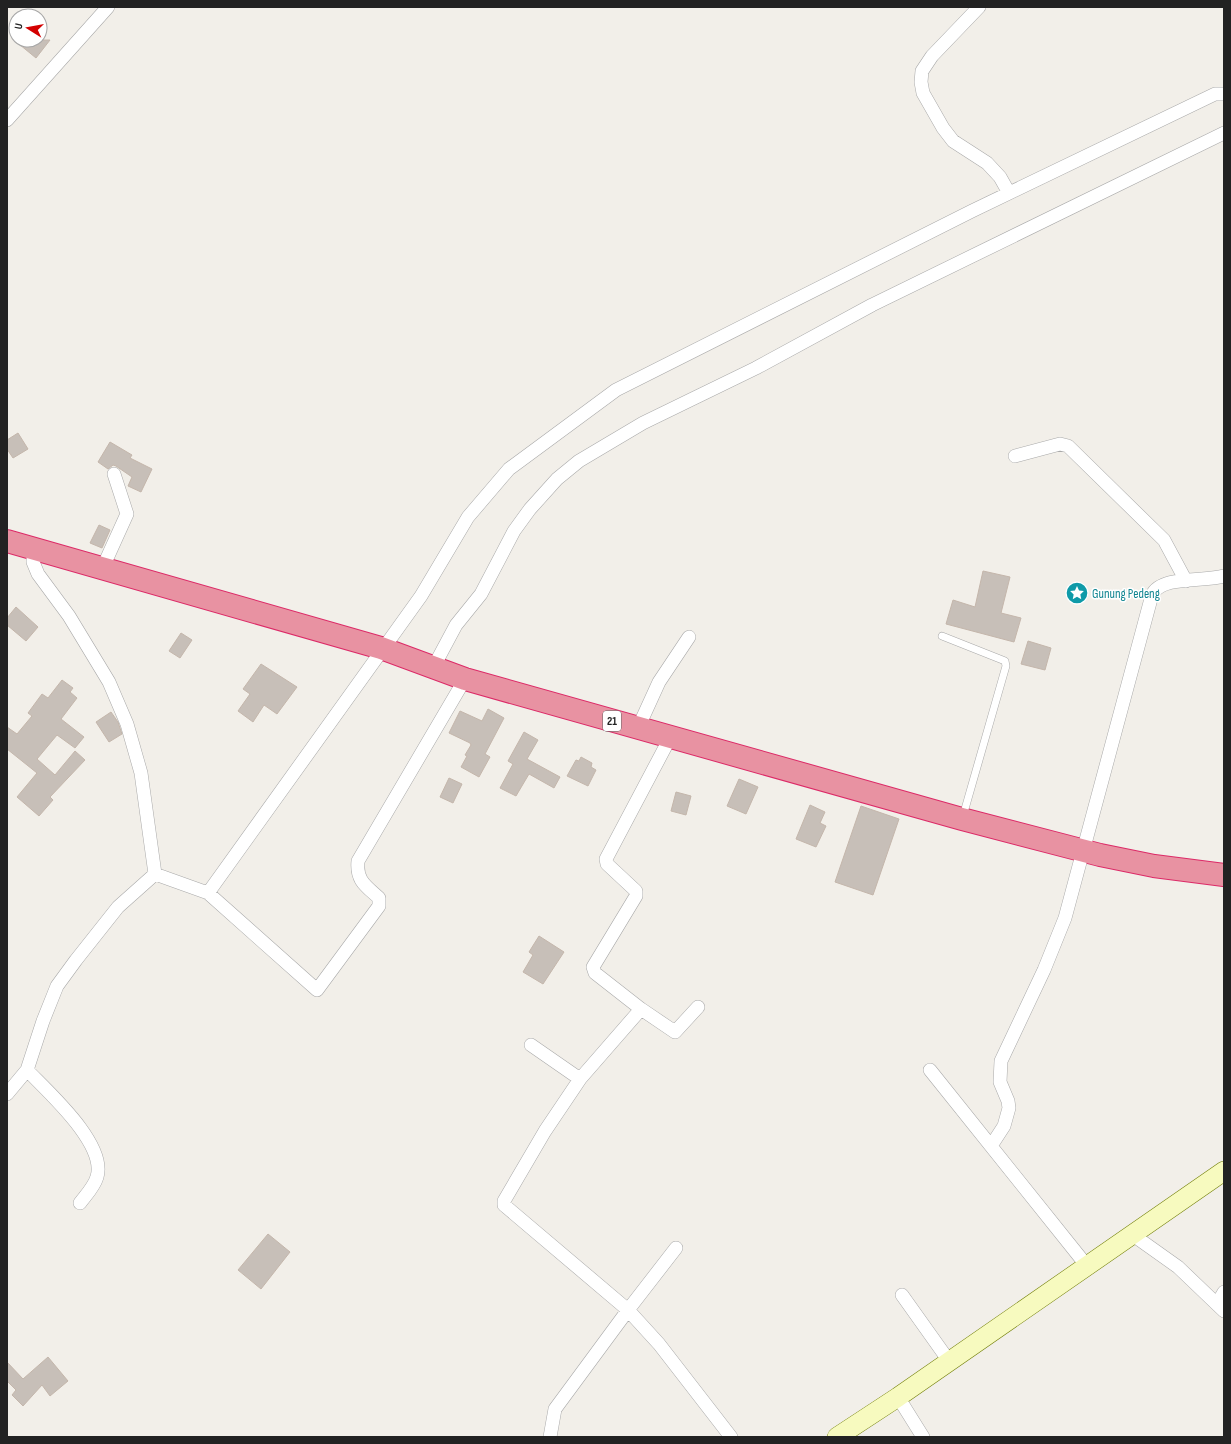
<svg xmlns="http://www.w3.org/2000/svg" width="1231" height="1444" viewBox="0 0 1231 1444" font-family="'Sofia Sans Condensed',sans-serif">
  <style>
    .building { fill: #c7bfb8; stroke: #c4b6ab }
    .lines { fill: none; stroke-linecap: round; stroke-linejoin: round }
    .lane-casing { stroke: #a9a9a9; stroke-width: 8 }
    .street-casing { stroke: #a9a9a9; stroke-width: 14 }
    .secondary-casing { stroke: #707d05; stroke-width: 20 }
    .highway-casing { stroke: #dc2a67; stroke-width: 24 }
    .lane { stroke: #fff; stroke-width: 7 }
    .street { stroke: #fff; stroke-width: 13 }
    .secondary { stroke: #f7fabf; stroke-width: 19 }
    .highway { stroke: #e892a2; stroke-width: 22 }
    .labels { text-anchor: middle; stroke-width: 3; stroke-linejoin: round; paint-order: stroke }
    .shield { fill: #fff; stroke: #646464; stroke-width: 1 }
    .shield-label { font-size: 12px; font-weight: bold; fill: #222 }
    .culture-label { font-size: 13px; fill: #0d838f; stroke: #fff; text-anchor: start }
  </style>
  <rect width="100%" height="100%" fill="#f2efe9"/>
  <path class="building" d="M14,40H50L36,58Z
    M18,433L28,449L13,458L7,449V440Z
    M110,442L132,455L130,458L152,469L141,492L128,486L132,477L116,466L113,465L108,469L98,462Z
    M99,525L110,530L102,548L90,543Z
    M983,571L1010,577L1001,613L1021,618L1014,642L946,624L953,600L975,607Z
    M16,607L38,627L26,641L7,625V618Z
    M181,633L192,640L180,658L169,651Z
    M1028,641L1051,648L1045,670L1021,664Z
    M261,664L297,687L277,714L264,705L253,722L238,711L250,694L243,689Z
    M62,680L73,688L70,692L77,698L61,719L84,737L75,748L57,735L37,759L55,775L75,751L85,760L50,797L53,800L39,816L17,797L37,773L7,749V727L17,734L32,716L28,713L39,698L42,694L48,698Z
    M488,709L504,718L485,754L490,757L479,777L461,767L467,756L465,755L471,745L470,743L449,733L460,711L482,721Z
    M111,712L118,722L122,734L109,742L96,722Z
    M524,732L538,740L527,759L560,777L554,788L529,774L516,796L500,788L513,764L508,761Z
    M581,757L592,763L591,767L596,770L588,786L567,776L576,760L579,761Z
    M449,778L462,784L453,803L440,797Z
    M739,779L758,787L746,814L727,806Z
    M676,792L691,796L686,815L671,811Z
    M810,805L825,812L820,823L826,826L816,847L796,839Z
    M861,806L899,819L873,895L835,882Z
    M539,936L564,952L543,984L523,972L533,955L529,952Z
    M268,1234L290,1252L261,1289L238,1270Z
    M48,1357L68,1381L50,1396L42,1385L23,1406L12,1395L16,1390L7,1381V1362L23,1379Z"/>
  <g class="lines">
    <g class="lane-casing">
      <path id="lane" d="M942,636L1000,659L1005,661L1006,666L963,816"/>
    </g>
    <g class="street-casing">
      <path id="street" d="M979,7L932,56L922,71L921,82L923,93L943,128L953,141L987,163L1000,177L1009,193
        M7,120L108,7
        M1015,456L1060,444L1068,446L1164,540L1186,581
        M33,549V562L38,574L69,616L109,682L127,724L141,773L155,874L208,893L421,596L468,517L509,469L616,390L972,211L1215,94H1224
        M103,567L127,514L114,474
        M433,668L456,625L481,594L514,531L530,509L557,479L579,461L643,423L756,368L872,305L1224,133
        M638,728L659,682L689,637
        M670,738L606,859L607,864L636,891V896L593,967L595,973L641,1009L580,1079L545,1131L504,1201V1205L628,1310L659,1344L731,1437
        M208,893L317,990L379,906V898C366,886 356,881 358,861L465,679
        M641,1009L675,1032L698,1007
        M531,1045L580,1079
        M27,1070C48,1092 107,1144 97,1177C94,1187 86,1195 80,1203
        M930,1070L1087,1266
        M7,1094L27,1070L43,1021L57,986L76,960L118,907L155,874
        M991,1146L1004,1126L1009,1108L1008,1101L1000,1082L1001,1061L1044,970L1065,918L1152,595C1161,575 1205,582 1224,576
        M1133,1235L1178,1267L1224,1311
        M902,1295L949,1361
        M1217,1304L1224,1292
        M898,1397L923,1437
        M550,1437L555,1409L628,1310L676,1248"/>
    </g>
    <g class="secondary-casing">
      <path id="secondary" d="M837,1437L898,1397L1224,1171"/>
    </g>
    <g class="highway-casing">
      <path id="highway" d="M7,541L381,648L465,679L962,819L1100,855L1154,866L1224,875"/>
    </g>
    <use href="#lane" class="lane"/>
    <use href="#street" class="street"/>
    <use href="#secondary" class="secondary"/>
    <use href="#highway" class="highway"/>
  </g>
  <defs>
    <g id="sight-disc" transform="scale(1.15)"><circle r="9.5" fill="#0f9aa8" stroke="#fff"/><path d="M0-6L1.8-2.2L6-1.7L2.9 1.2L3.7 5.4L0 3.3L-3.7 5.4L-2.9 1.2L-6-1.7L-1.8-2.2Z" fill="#fff"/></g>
  </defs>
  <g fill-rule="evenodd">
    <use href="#sight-disc" x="1077" y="593"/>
  </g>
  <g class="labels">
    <rect class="shield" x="603" y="711" width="18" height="20" rx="3"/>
    <g class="shield-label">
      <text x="612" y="725">21</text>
    </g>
    <g class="culture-label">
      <text x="1092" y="598">Gunung Pedeng</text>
    </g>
  </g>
  <rect width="1231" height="1444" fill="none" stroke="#222222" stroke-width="16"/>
  <g transform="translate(28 28) rotate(281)"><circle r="19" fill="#ffffff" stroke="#a7a7a7"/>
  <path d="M0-3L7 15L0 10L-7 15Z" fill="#d40000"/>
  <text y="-6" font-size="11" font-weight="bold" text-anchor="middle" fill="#222222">U</text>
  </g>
</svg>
